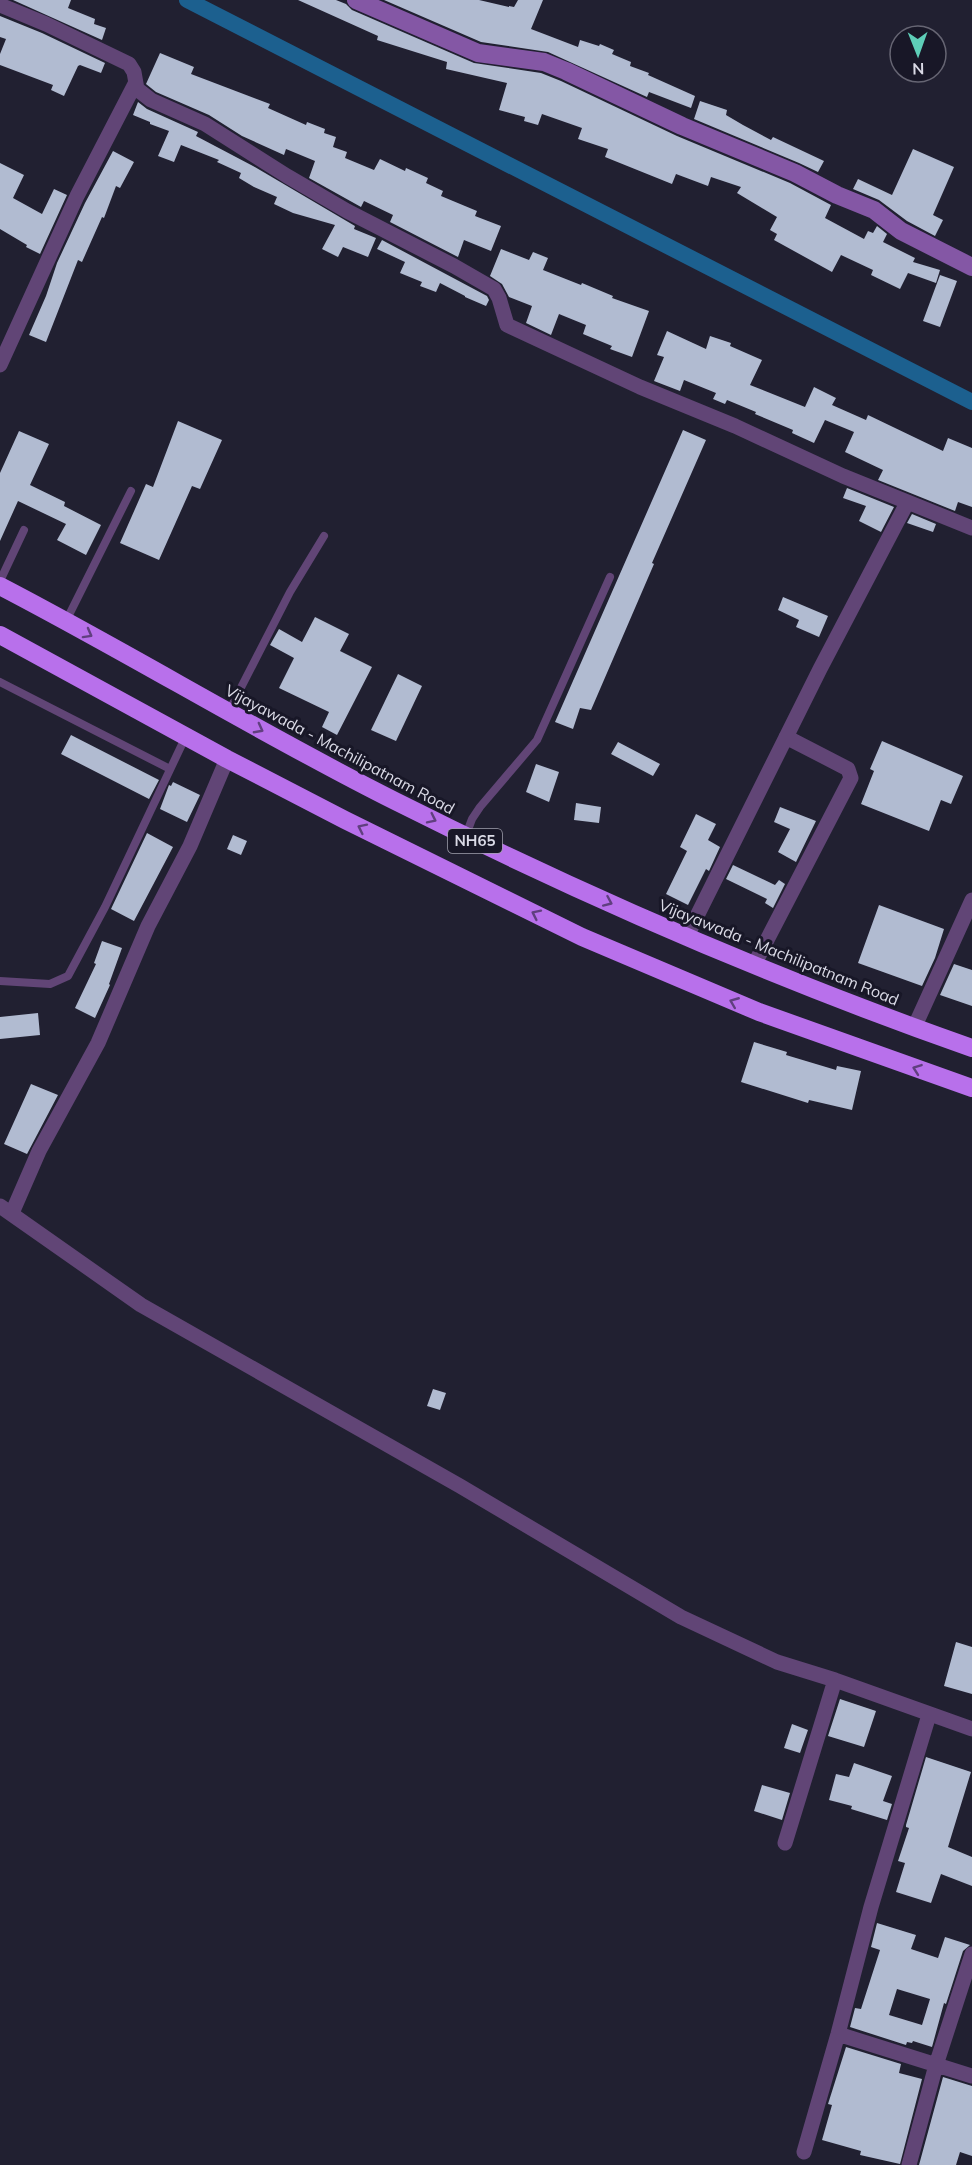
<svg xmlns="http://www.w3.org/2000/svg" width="972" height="2165" viewBox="0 0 972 2165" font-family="Mulish,sans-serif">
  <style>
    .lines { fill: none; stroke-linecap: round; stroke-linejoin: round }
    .canal { stroke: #1c608f; stroke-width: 16 }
    .building { fill: #b1bbd1; fill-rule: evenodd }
    .lane { stroke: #614576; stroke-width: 8 }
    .street { stroke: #614576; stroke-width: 15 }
    .secondary { stroke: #8457a5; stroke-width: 18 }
    .highway { stroke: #b870eb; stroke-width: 18 }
    .oneway { stroke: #603f7f }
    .labels { text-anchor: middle; stroke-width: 6; stroke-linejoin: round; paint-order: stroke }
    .shield { fill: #181727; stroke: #a0a0ad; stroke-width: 1.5 }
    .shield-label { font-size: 15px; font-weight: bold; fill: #dadae6 }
    .street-label { font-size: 16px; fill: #dadae6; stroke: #181727 }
  </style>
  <rect width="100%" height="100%" fill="#212031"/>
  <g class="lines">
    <path class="canal" d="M187,0L972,402"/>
  </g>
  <path class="building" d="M13,0H71L68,8L95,19L94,24L106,28L102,40Z
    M298,0H336L346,4L352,10L474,63L541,73L561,81L677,136L790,183L831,205L825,218L864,239L868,231L873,233L877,226L887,234L883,242L915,258L913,262L940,270L936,283L908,273L900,289L871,275L873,270L841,255L832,272L774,240L777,234L770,230L777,217L737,193L741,187L711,177L708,186L676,174L672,184L605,157L608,149L578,139L582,128L542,114L538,125L524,121L525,117L499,110L507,83L446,69L447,62L377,40L378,36Z
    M384,0H479L509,7V6L514,7L518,0H543L531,29L578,47L580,40L599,46L600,44L614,50L612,54L631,62L630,66L649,73L648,75L695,96L691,108L649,92L647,97L548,52L481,42Z
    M0,16L42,33L105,63L101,73L80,65L78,66L64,96L51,90L53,85L0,65V54L6,39L0,37Z
    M160,53L194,67L191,74L270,104L268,108L306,125L307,122L325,129L324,133L336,137L333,147L347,152L345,158L374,170L380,159L405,171L406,168L428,178L426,183L443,191L441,196L477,211L475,216L501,226L491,251L464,240L458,257L390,222L393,215L364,201L361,207L309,178L315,161L286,149L284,155L242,136L209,115L156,92L146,84Z
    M700,101L727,110L726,115L743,125L771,140L773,137L824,161L818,172L799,163L694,119Z
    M138,102L147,109L198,132L196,136L253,166L355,226L354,229L376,238L368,257L343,247L338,257L322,249L335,225L293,213L274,204L277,197L254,187L239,178L241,173L217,162L219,160L181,145L174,162L158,156L169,131L150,124V122L133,115Z
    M913,149L954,167L933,215L943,220L935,236L907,221L879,200L853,189L858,179L892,195Z
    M113,151L134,162L120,188L116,186L104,218L102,217L82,262L78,260L46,342L29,335L46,296L57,263L85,203Z
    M0,163L24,175L13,198L42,214L54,189L67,195L40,254L26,247L27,245L0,229Z
    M382,240L487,296L489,300L486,306L465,297V296L440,283L436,292L420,286L422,282L400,273L405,262L377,249Z
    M501,249L529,260L533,252L548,258L543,270L581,285L582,283L613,296L612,298L649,311L632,357L610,349L612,346L583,334L586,325L559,314L551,335L526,323L532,306L509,297L502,284L490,276Z
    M940,275L957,281L940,327L923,321Z
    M667,331L706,349L710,336L731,343L730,346L762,360L750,385L805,407L814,387L836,398L832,405L866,420L868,415L943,451L948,438L972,448V507L958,502L955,511L878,480L883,470L845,452L854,432L825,420L814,443L792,433L793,430L755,414L756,412L727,400L725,404L713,399L716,393L684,380L680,391L654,381L664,357L657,355Z
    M178,421L222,440L200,489L192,486L159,560L120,543L146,484L153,487Z
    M683,430L706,440L652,563L654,564L591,710L580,708L573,729L555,722Z
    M19,431L49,444L30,485L65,502L64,506L101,525L86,555L57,540L66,524L18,501L0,541V473Z
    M847,488L894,507L881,532L859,521L866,506L843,498Z
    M912,514L936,524L933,532L907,523Z
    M783,597L828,616L819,637L796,627L799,620L778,610Z
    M315,617L349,634L340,651L372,667L337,735L322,727L329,712L279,688L294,658L270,645L279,629L302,642Z
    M398,674L422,686L396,741L371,730Z
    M71,735L159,780L149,799L61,754Z
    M882,741L963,776L951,804L941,800L929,831L861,804L874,771L870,769Z
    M618,742L660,764L653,776L611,754Z
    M536,764L559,772L549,802L526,792Z
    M173,782L200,795L187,822L160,809L169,785L171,786Z
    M576,803L601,807L599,823L574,820Z
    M780,807L816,821L796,862L778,852L790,829L774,822Z
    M696,814L716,824L708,840L720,847L709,871L706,869L688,905L666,894L687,851L680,847Z
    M147,833L173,847L134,921L111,909Z
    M233,835L247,841L241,855L227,849Z
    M733,865L775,885L779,880L785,884L773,908L765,903L767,899L726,879Z
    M879,905L944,929L935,958L922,986L858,963Z
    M102,941L122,948L109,984L110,985L95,1018L75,1008L96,964L94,963Z
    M954,964L972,970V1006L940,995Z
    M38,1013L40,1035L0,1039V1017Z
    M754,1042L787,1052L786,1055L836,1070L837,1066L861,1071L852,1110L809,1100L808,1103L741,1082Z
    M31,1084L58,1095L27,1154L4,1144Z
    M433,1389L446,1393L440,1410L427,1406Z
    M956,1642L972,1647V1694L944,1686Z
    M840,1699L876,1711L864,1747L828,1736Z
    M792,1724L808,1730L800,1753L784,1748Z
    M926,1757L971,1772L948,1847L972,1857V1886L941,1874L931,1903L896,1892L905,1863L898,1861L909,1828L906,1827V1825Z
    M854,1763L892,1776L883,1801L892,1804L887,1820L851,1809L852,1806L829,1800L836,1774L849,1777Z
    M762,1785L790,1793L782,1820L754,1811Z
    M877,1923L916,1935L911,1949L938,1958L945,1937L970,1945L963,1951L946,2004L944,2003L932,2047L913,2041L912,2043L907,2042L906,2045L850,2027L855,2008L861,2009L880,1950L871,1947ZM897,1989L930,1999L922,2025L889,2015Z
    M846,2047L901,2064L899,2073L922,2079L900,2164L860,2155L861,2151L822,2140L832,2105L828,2104Z
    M943,2077L972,2086V2156L960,2152L956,2165H919Z"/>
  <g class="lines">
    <path class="lane" d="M0,581L24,530
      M66,621L131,491
      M0,682L170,769
      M229,711L290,592L324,536
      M466,835L472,819L480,807L537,740L610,577
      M0,981L50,984L68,976L105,907L185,738"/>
    <path class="street" d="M0,5L46,24L129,64L134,72L137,89L151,100L205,124L287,176L347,211L454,266L494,289L499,298L507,325L640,387L735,426L843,476L972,528
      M0,365L77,196L135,84
      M687,936L820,669L907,503
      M754,965L851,778L848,769L786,737
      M914,1028L972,900
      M0,1206L141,1305L460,1486L681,1617L777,1662L835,1680L972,1729
      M12,1213L39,1151L98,1043L148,926L190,846L227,759
      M785,1843L835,1680
      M838,2034L972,2076
      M804,2152L838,2034L871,1907L929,1715
      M909,2165L936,2065L972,1954"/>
    <path class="secondary" d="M356,0L478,53L544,62L566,71L682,126L795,173L837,195L874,210L901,231L972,267"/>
    <path class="highway" d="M0,586C133,655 261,734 395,801C582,895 775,979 972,1048
      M0,635L227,759L345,820L582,937L759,1012L972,1088"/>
  </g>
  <defs><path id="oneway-chevron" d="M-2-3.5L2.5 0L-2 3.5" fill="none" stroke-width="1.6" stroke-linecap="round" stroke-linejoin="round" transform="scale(1.5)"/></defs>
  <g class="oneway">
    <use href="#oneway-chevron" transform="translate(88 634) rotate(29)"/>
    <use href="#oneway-chevron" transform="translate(259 729) rotate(28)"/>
    <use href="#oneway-chevron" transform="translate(432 819) rotate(26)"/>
    <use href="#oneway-chevron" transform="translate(362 828) rotate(-154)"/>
    <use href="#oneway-chevron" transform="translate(608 902) rotate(24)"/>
    <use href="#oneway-chevron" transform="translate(536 914) rotate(-154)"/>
    <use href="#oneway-chevron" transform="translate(734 1002) rotate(-158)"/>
    <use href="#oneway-chevron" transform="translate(917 1069) rotate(-160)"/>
  </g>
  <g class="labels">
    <rect class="shield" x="448" y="829" width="54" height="24" rx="4.5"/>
    <g class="shield-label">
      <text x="475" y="846">NH65</text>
    </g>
    <g class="street-label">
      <text transform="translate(340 749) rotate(28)" y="6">Vijayawada - Machilipatnam Road</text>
      <text transform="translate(779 952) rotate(22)" y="6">Vijayawada - Machilipatnam Road</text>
    </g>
  </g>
  <g transform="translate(918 54) rotate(179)"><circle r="28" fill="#181727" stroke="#666573" stroke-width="1.5"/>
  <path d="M0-4.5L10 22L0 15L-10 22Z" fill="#5eceb8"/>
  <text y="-9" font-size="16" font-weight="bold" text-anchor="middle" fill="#dadae6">N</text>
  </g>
</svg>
